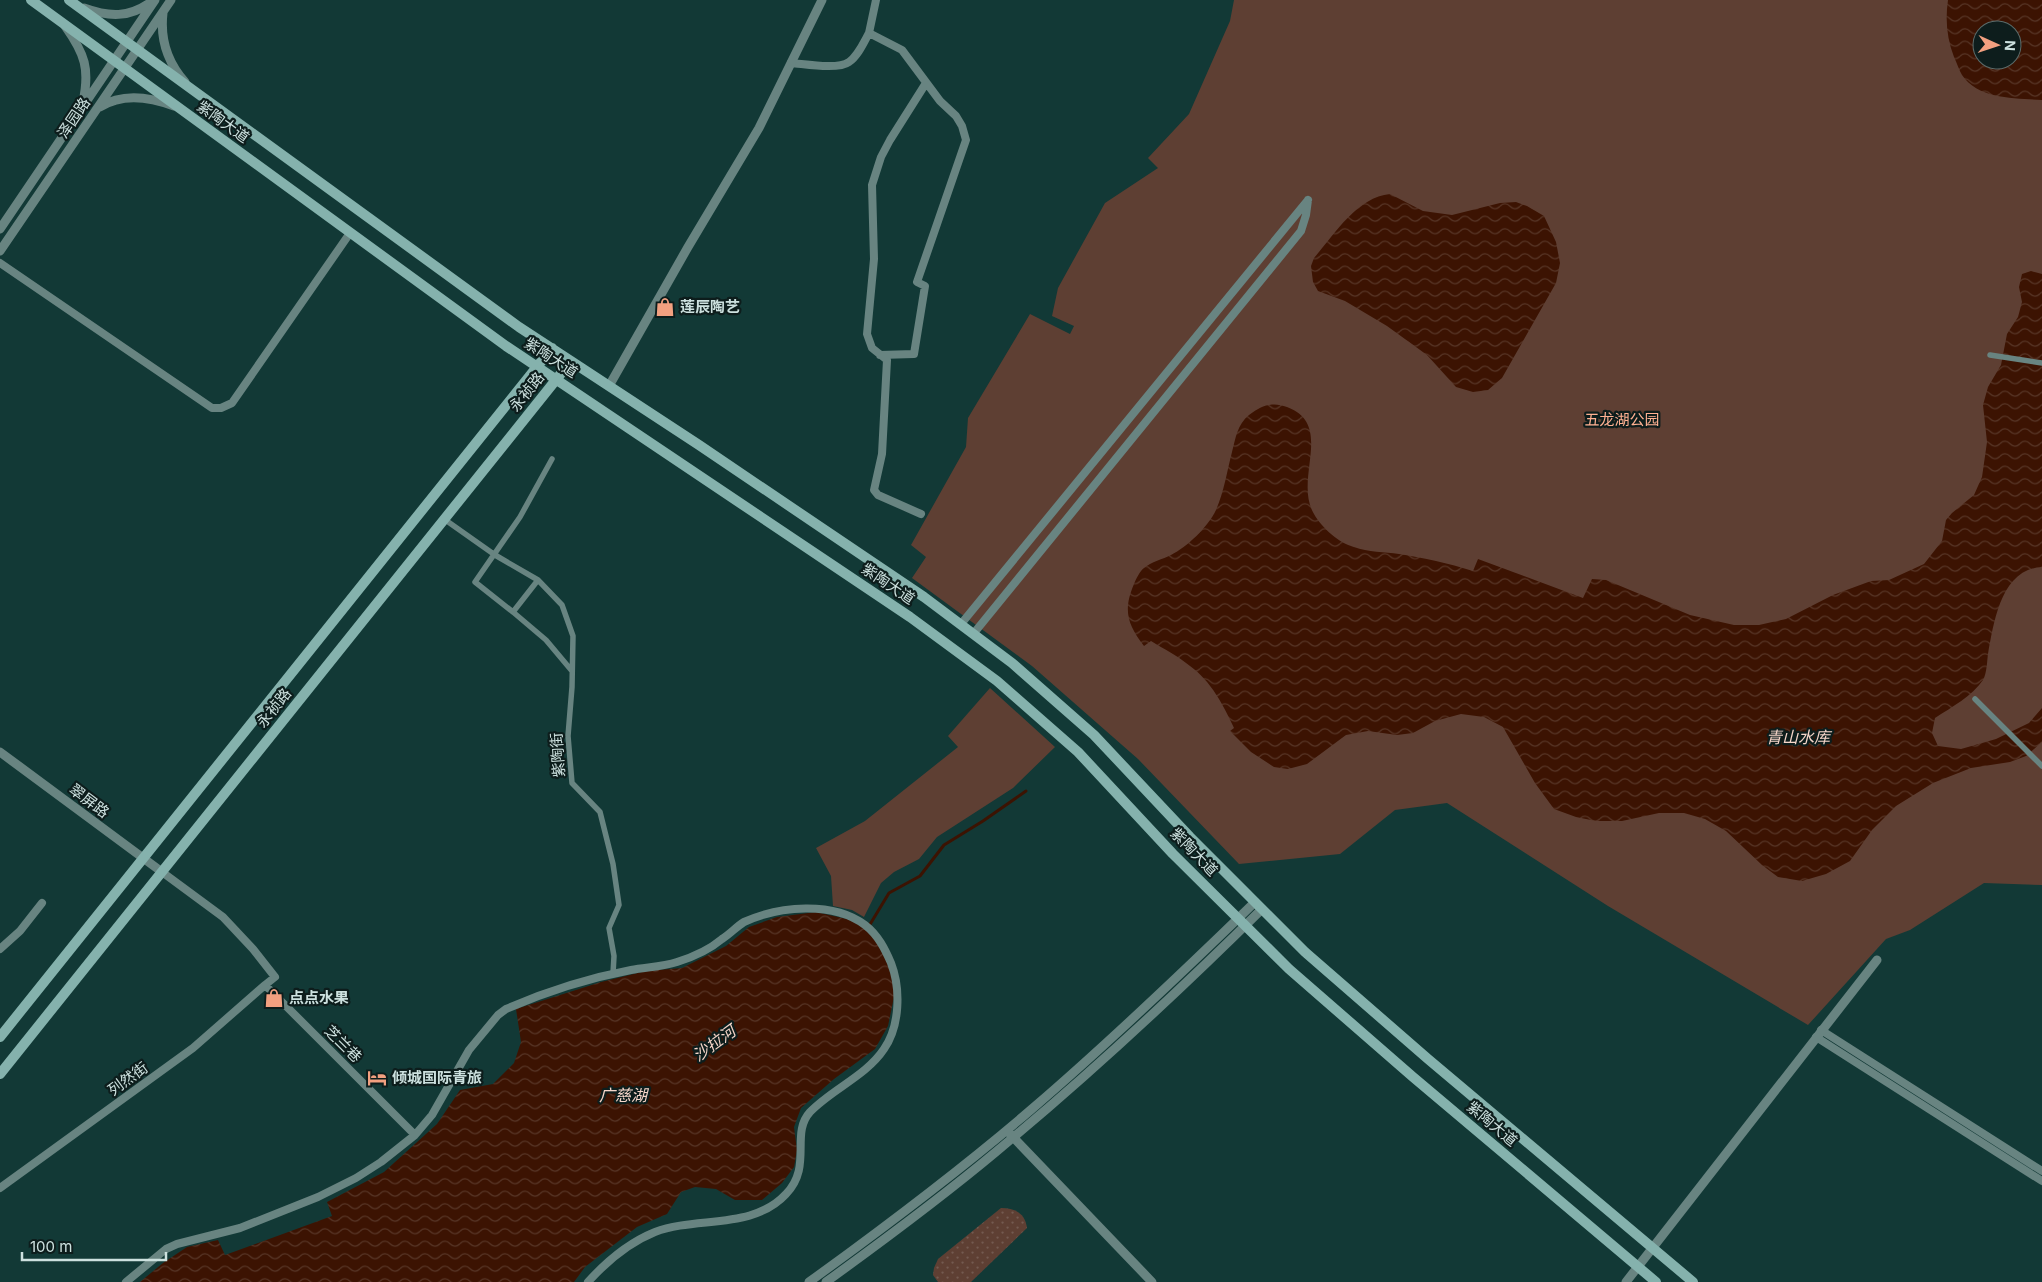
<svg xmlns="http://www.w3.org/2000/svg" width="2042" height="1282" viewBox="0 0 2042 1282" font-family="Inter,'Noto Sans SC',sans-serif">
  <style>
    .grass { fill: url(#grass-dots) }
    .park { fill: #5e3f33; fill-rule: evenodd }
    .water { fill: url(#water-waves); fill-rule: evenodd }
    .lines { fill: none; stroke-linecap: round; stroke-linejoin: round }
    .stream { stroke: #3c1302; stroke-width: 3 }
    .pedestrian { stroke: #688481; stroke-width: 5.5 }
    .minor { stroke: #688481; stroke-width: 8 }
    .tertiary { stroke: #688481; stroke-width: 9 }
    .secondary { stroke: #85b2ad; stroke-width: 10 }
    .labels { text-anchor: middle; stroke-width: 4.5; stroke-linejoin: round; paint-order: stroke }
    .street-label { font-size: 15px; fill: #cde1df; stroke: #0d1d1c }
    .poi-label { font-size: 15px; font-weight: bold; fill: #cde1df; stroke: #0d1d1c; text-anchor: start }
    .park-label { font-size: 15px; fill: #ffb192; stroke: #0d1d1c }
    .water-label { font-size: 16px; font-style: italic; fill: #f6d6c9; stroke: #0d1d1c }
  </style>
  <defs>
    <pattern id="grass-dots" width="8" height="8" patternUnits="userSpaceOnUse" patternTransform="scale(1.25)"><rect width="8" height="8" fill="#5e3f33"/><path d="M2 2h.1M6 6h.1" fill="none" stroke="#745a50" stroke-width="1.8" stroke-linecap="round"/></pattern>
    <pattern id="water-waves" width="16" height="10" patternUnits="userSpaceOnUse" patternTransform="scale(1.25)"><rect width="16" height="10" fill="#3c1302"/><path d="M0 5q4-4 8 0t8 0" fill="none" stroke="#573526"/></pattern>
  </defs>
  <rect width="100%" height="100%" fill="#123936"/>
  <path class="grass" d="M1001,1208C1015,1208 1025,1213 1027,1228L971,1282H938L933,1275L934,1268L938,1259Z"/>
  <path class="park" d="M1234,0H2042V885L1984,883L1910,930L1886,939L1808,1025L1608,906L1447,803L1395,810L1340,854L1239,864L1138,759L1032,666L912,578L926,557L911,545L966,447L968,418L1030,314L1070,334L1074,326L1052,316L1058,288L1105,203L1158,168L1148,158L1189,114L1230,21ZM1982,30H2012V60H1982Z
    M990,688L1055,747L1013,788L937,837L919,859L894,872L881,883L864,917L852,910L833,906L831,876L816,848L865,821L958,747L948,736Z"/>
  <path class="water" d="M1948,0H2042V100C2016,98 1979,100 1962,75C1959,70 1957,63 1954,57C1947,39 1945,20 1948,0ZM1982,30H2012V60H1982Z
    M1390,194L1423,211L1452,215L1500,203L1516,202L1527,206L1544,216L1556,242L1560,263L1556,283L1502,378L1488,390L1473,392L1456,387L1427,355L1387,326L1345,301L1318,291L1313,282L1311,266L1314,258C1334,235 1357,197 1390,194Z
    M2031,271L2042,274V567C2001,569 1994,622 1988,654C1987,661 1987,673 1983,680C1972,696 1952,707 1935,718L1932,733L1938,746L1961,749L1996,739L2029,723L2042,708V742L2026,756L2010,762L1971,768L1933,783L1896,806L1872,830L1850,861L1826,874L1802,881L1778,877L1762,865L1726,831L1705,819L1684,813H1659L1622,821H1596L1576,817L1554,809L1535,783L1503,727L1484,717L1461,714L1435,721L1413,733L1397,735L1368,731L1346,735L1307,764L1288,769L1274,767L1251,752L1230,731L1234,728C1224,706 1211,681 1190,666C1178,656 1164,649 1151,641L1144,646C1127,624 1123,610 1134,584C1136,579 1140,571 1144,568C1151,562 1163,559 1171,555C1187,547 1208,527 1216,510C1224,492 1227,471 1232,452C1236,437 1237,425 1249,415C1261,406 1272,401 1287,407C1335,425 1293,479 1314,514C1322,528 1339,543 1354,547C1368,552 1385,552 1399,554C1424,558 1448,563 1473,571L1478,559L1583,598L1592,579L1606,580L1690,615L1734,625H1759L1786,619L1833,595L1871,581L1889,580L1924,564L1942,541L1946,520L1952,513L1974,495L1982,477L1987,442L1983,405L1988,387L2001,365L2007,334L2018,317L2022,302L2019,287L2022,274Z
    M816,912L860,922L875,938L888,958L895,992L888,1026L875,1049L834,1079L801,1108L794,1127L797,1150L794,1167L782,1183L762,1200H735L716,1189L695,1187L681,1192L667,1214L637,1227L585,1267L574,1282H140L163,1263L187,1247L218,1240L225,1255L332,1216L327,1202L384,1172L437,1124L460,1090L493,1084L514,1063L521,1042L516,1009L601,982L646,971L682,968L726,946L749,927L777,917Z"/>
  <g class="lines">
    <path class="stream" d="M869,926L889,893L920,876L944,845L983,821L1026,791"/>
    <path class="pedestrian" d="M1990,355L2042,363
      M444,519L495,555L538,580L562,605L573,636L572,687L568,736L572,783L600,812L613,864L619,905L609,928L614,956L613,974
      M538,580L513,612L546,640L572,671
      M513,612L475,582L520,517L552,459
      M1975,699L2042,766"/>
    <path class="minor" d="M869,33L876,0
      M791,63C805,64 838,70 849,62C858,56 864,42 869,33L902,50L940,101L956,116L962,126L966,140L917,282L925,286L914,354L880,355
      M0,263L212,408H221L232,403L350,233
      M921,514L878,495L874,490L882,454L887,360L872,348L867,334L874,259L872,185L881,157L890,140L926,83
      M961,624L1308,200
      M974,633L1301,231L1306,215L1308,200
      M162,872L223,917L253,949L275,977L265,985L415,1135
      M0,949L20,931L42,903
      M1821,1030L2042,1171
      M1816,1037L2042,1181
      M0,1188L193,1048L265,985
      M126,1282L166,1249L177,1244L240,1228L318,1197L356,1178L381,1162L415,1135L432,1115L469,1050L498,1015L506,1009C545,992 589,978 631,970C646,967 662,967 677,962C693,957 709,950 722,939C730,934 736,927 744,922C779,906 833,901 865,925C878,935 885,949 891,963C901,989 900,1026 884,1049C866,1076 832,1089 810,1112C790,1134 813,1166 786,1194C753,1230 697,1216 655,1232C630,1242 606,1262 588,1282"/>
    <path class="tertiary" d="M84,8C109,17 129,18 151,2
      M163,13C160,39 168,63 185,82
      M65,26C85,54 90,69 83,102
      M100,107C122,93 150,97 174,106
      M0,229L155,0
      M0,251L171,0
      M609,386L688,247L759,128L822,0
      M0,752L162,872
      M1010,1134L1152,1282
      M809,1282C885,1227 961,1170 1033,1108C1110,1042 1183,972 1255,902
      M826,1282C884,1240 942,1197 997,1151C1089,1075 1177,993 1262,909
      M1626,1282L1877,960"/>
    <path class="secondary" d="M31,0L506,346L910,617L997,681L1078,752L1173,854L1289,969L1413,1077L1656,1282
      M69,0L519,327L699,445L924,597L1012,663L1094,735L1190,837L1305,952L1428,1059L1693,1282
      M0,1037L552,348
      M0,1074L571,361"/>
  </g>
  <defs>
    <g id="shop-bare" transform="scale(1.5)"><path d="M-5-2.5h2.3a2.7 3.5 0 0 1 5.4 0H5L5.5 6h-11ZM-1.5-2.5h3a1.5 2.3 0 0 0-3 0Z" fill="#f2a080" stroke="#0d1d1c" stroke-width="2.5" paint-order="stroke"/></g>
    <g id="hotel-bare" transform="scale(1.5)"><path d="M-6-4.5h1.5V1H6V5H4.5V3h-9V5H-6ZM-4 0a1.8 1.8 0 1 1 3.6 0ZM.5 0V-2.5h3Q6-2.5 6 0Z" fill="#f2a080" stroke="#0d1d1c" stroke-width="2.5" paint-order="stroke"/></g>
  </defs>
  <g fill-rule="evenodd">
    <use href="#shop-bare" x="665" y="307"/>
    <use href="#shop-bare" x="274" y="998"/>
    <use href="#hotel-bare" x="377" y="1078"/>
  </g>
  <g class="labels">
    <g class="street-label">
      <text transform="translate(74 118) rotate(-56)" y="5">泽园路</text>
      <text transform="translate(223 122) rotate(36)" y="5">紫陶大道</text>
      <text transform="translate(551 358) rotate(33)" y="5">紫陶大道</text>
      <text transform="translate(527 392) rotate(-51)" y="5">永祯路</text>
      <text transform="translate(888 584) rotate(34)" y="5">紫陶大道</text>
      <text transform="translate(274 708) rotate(-51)" y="5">永祯路</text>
      <text transform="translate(558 755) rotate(-94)" y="5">紫陶街</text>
      <text transform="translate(89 801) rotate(37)" y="5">翠屏路</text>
      <text transform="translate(1194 852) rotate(46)" y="5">紫陶大道</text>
      <text transform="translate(343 1044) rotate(45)" y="5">芝兰巷</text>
      <text transform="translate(128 1079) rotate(-36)" y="5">列然街</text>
      <text transform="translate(1492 1124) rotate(40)" y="5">紫陶大道</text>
    </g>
    <g class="poi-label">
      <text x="680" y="312">莲辰陶艺</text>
      <text x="289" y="1003">点点水果</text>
      <text x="392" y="1083">倾城国际青旅</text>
    </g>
    <g class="park-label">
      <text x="1622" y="425">五龙湖公园</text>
    </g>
    <g class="water-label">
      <text x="1798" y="743">青山水库</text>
      <text transform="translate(714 1043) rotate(-36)" y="6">沙拉河</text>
      <text x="623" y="1101">广慈湖</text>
    </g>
  </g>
  <g transform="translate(1997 45) rotate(93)"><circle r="24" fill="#0d1d1c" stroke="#5a6b6a"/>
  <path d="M0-4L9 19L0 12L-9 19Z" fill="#f2a080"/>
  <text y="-8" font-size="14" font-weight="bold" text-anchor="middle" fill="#cde1df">N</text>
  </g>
  <path d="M22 1252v8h144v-8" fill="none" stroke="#cde1df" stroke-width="2.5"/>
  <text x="30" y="1252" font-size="15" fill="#cde1df" stroke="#0d1d1c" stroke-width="4" paint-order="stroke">100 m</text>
</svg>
